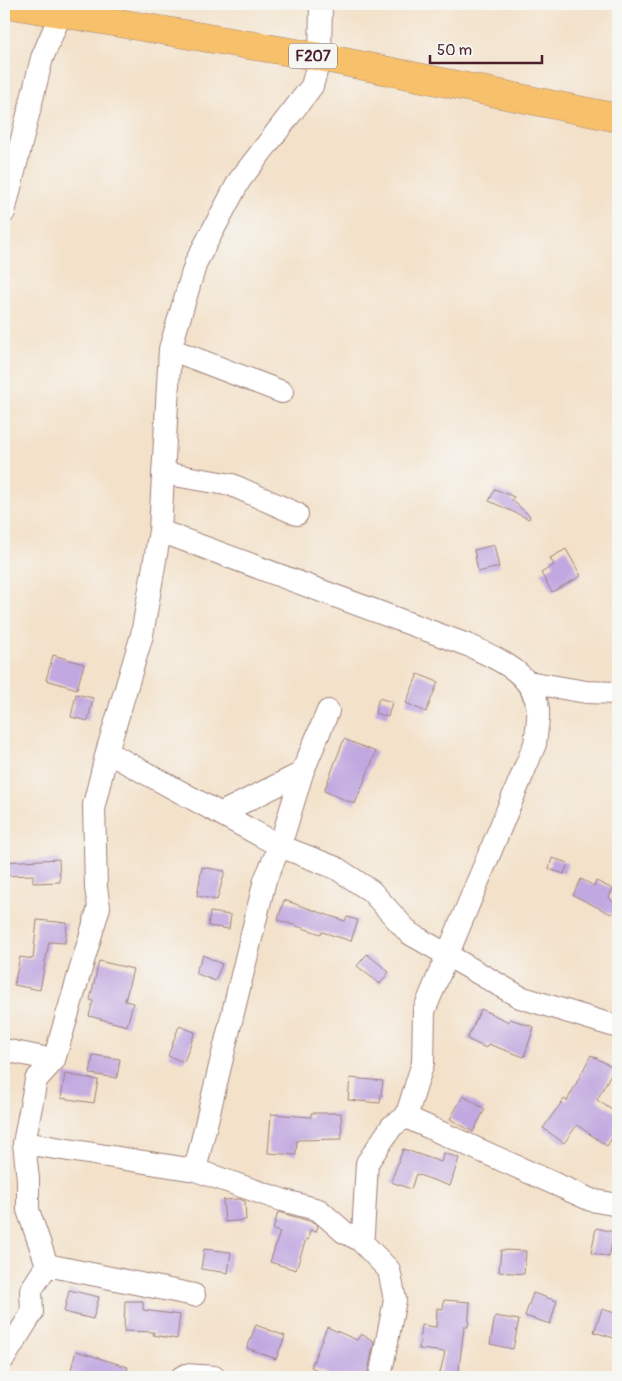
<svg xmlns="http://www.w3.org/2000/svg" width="622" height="1381" viewBox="0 0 622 1381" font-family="Pangolin,sans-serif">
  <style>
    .building { fill: #c1a8e0 }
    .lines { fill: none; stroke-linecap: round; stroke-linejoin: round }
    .minor-casing { stroke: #9e807a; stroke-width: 24 }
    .major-casing { stroke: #9e807a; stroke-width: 29 }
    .minor { stroke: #fff; stroke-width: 22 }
    .major { stroke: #f7c06b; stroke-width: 28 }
    .labels { text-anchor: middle; stroke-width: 4.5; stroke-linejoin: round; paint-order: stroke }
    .shield { fill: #f6f6f2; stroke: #7e6067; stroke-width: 1 }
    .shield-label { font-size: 15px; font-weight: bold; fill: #4a1f2b }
  </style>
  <rect width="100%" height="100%" fill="#f6f6f2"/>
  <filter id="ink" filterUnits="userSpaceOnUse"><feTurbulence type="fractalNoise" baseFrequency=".02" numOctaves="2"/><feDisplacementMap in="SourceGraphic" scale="10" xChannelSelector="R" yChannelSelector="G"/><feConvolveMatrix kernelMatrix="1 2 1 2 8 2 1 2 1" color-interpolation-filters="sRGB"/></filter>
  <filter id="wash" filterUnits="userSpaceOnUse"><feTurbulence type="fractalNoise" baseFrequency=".0096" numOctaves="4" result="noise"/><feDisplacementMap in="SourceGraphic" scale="20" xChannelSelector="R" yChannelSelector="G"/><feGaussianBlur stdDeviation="1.12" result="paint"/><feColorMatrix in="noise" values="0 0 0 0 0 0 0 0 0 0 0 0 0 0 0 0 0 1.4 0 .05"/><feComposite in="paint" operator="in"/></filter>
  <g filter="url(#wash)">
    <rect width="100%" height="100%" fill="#f3e1c9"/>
    <g id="blocks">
      <path class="building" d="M495,489L514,497L512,500L530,516L529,519L489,501Z
        M494,545L499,567L478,572L474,550Z
        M566,549L581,576L552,592L541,573L554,565L550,558Z
        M53,655L84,664L77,689L46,680Z
        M418,674L438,682L426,712L406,703Z
        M76,694L93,698L88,721L71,717Z
        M379,698L392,702L388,717L375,713Z
        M344,739L376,752L355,804L324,791Z
        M552,858L568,863L564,874L549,869Z
        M59,859L60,882L33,883V875L4,876V862Z
        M202,867L225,871L217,900L197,896Z
        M581,879L594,886L596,881L613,889L609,897L618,908L611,914L573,895Z
        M284,900L345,921L347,917L358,920L351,941L322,932L321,934L278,920Z
        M210,912L231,915L229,929L208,926Z
        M37,920L67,923L65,943L49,942L40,990L14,985L20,957L33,959Z
        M367,954L389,972L380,984L357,966Z
        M203,955L222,964L215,981L195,973Z
        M99,961L133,969L125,1001L133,1003L127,1026L89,1016L93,1001L90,1000Z
        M481,1009L509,1022L510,1019L534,1027L524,1057L488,1044L486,1048L467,1039Z
        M179,1026L195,1032L184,1062L168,1056Z
        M93,1055L120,1059L117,1078L90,1074Z
        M591,1055L614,1068L597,1100L618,1114V1129L607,1146L577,1125L564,1143L543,1128L564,1099L567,1101Z
        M65,1074L98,1080L94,1103L61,1098Z
        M350,1078L383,1081L380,1103L348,1100Z
        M463,1096L485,1109L473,1132L450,1119Z
        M311,1113H341L342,1139L297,1140L296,1155L268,1153L271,1114L311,1117Z
        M403,1149L441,1162L444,1153L459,1158L450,1186L416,1174L411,1189L391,1182Z
        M239,1199L245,1201L246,1220L225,1222L223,1200Z
        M278,1212L313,1222L318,1226L316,1232L310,1230L308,1240L306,1239L296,1270L270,1262L280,1232L273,1230Z
        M596,1228L614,1232L609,1257L591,1253Z
        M204,1249L231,1252L228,1273L201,1269Z
        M501,1250L526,1251L524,1274L499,1272Z
        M69,1290L99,1297L93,1319L64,1312Z
        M533,1293L557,1301L550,1324L525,1316Z
        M444,1300L470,1302L468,1327H464L458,1377H439L445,1352L419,1349L422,1325L436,1327L437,1308L443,1309Z
        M125,1301H143V1310L180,1315L177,1339L153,1335L154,1332L124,1331Z
        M602,1309L618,1314V1326L614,1338L594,1332Z
        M495,1316L519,1320L513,1349L490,1344Z
        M256,1325L285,1336L276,1359L247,1348Z
        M327,1327L357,1340L361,1334L374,1341L367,1377H334L311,1367Z
        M76,1351L128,1367L125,1377H88L70,1373Z"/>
    </g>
  </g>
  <g filter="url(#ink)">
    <use href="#blocks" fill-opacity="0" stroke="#9e807a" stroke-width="1"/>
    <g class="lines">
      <g class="minor-casing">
        <path id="minor" d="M4,212L42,58L61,13
          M170,349L282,392
          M163,473L232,485L297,514
          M160,531L470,646C500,660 533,673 538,709C539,720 536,733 535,744L424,1011L423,1063L406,1117L392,1126L367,1163L363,1234L360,1240
          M528,682L586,692L618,693
          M107,752L280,846L336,868L371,891L409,933L520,997L618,1027
          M221,813L302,773
          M4,1050L54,1060
          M406,1117L591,1200L618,1205
          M24,1143L195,1170L282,1200L319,1210L344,1232L360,1240L389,1270L395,1300L380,1377
          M195,1170L265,880L280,846L302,773L328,711
          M47,1265L194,1295
          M4,1358L32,1313L31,1290L47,1265L28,1210V1179L24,1143L36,1080L54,1060L99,907L96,888L94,805L107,752L142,635L160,531L170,349L196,262L239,181L312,86L320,57L321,4
          M182,1377L186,1375L214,1377"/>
      </g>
      <g class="major-casing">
        <path id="major" d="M7,4L320,57L618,118"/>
      </g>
      <use href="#minor" class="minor"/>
      <use href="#major" class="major"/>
    </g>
  </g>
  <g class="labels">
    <rect class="shield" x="289" y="43.5" width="48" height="25" rx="4"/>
    <g class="shield-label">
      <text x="313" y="61">F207</text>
    </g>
  </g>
  <rect width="622" height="1381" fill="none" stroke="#f6f6f2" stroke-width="20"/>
  <path d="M430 55v8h112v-8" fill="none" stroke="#4a1f2b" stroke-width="2.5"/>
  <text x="437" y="55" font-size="15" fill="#4a1f2b" stroke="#f6f6f2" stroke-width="4" paint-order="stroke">50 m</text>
</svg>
